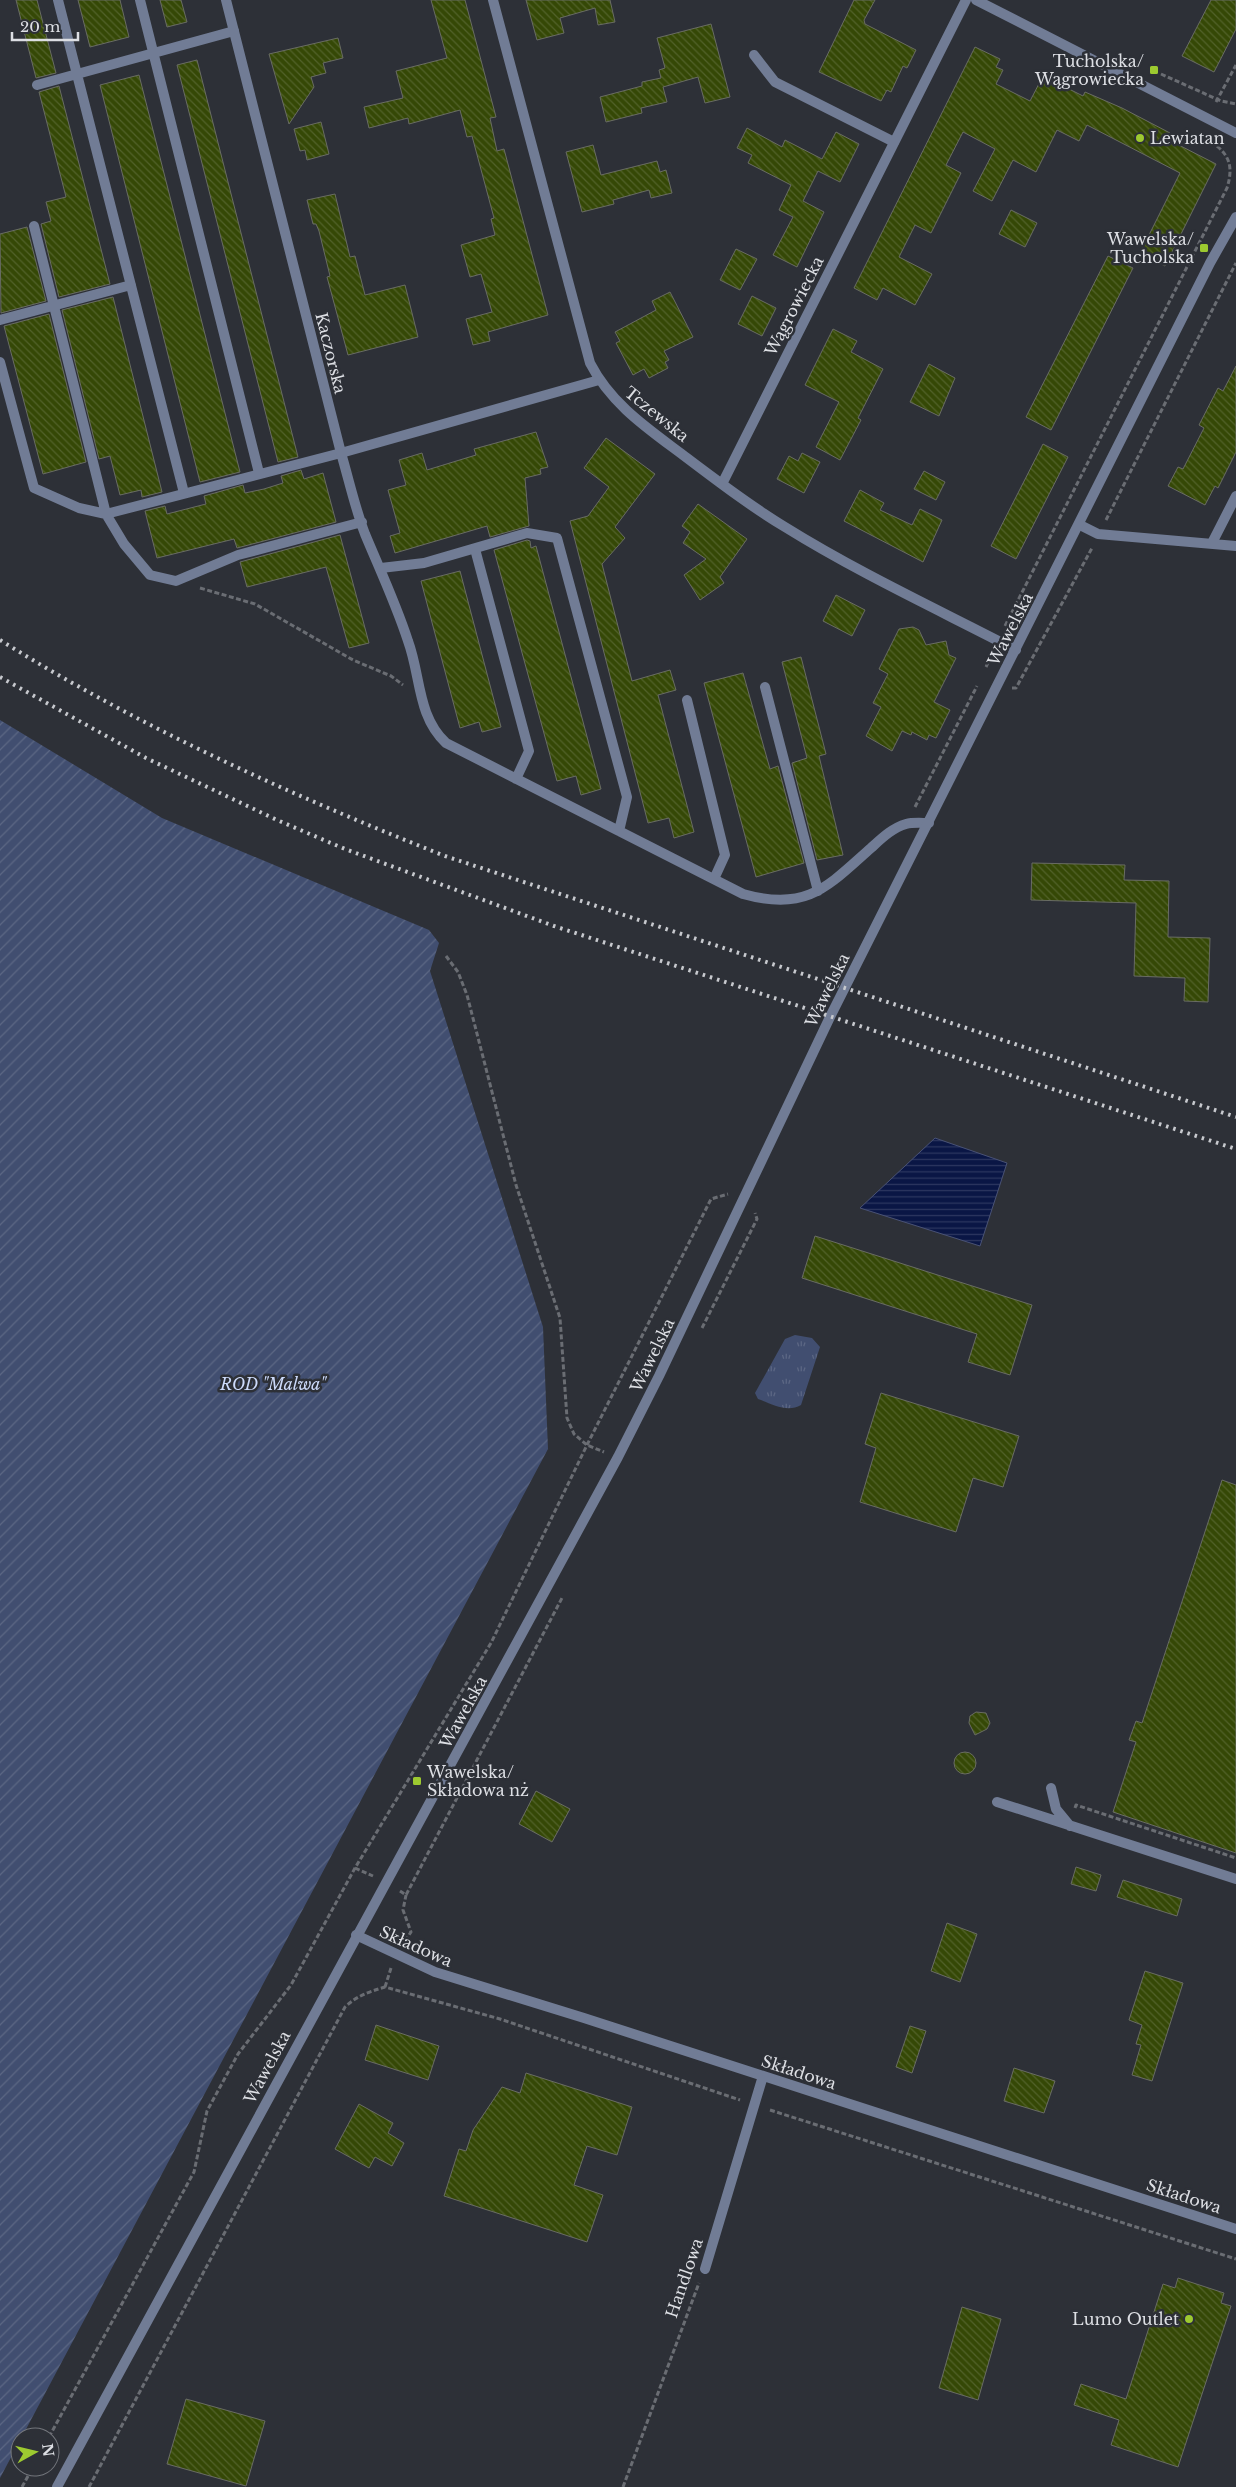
<svg xmlns="http://www.w3.org/2000/svg" width="1236" height="2487" viewBox="0 0 1236 2487" font-family="'Libre Baskerville',serif">
  <style>
    .grass { fill: url(#grass-tufts) }
    .garden { fill: url(#garden-furrows) }
    .water { fill: url(#water-rules); stroke: #495275 }
    .building { fill: url(#building-back-hatch); stroke: #696c64 }
    .lines { fill: none; stroke-linecap: round; stroke-linejoin: round }
    .path { stroke: #6a6d73; stroke-width: 3; stroke-dasharray: 5 2.5; stroke-linecap: butt }
    .service { stroke: #717c95; stroke-width: 10 }
    .minor { stroke: #717c95; stroke-width: 10 }
    .tertiary { stroke: #717c95; stroke-width: 10 }
    .rail { stroke: #c7c9ce; stroke-width: 4; stroke-dasharray: 2.5 5; stroke-linecap: butt }
    .poi-dot { fill: #9dca30; stroke: #2d3037; stroke-width: 2 }
    .labels { text-anchor: middle; stroke-width: 5; stroke-linejoin: round; paint-order: stroke }
    .poi-label { font-size: 16px; fill: #dddfe4; stroke: #2d3037; text-anchor: end }
    .street-label { font-size: 16px; fill: #dddfe4; stroke: #2d3037 }
    .park-label { font-size: 16px; font-style: italic; fill: #cddbfb; stroke: #2d3037 }
  </style>
  <defs>
    <pattern id="grass-tufts" width="24" height="20" patternUnits="userSpaceOnUse" patternTransform="scale(1.25)"><rect width="24" height="20" fill="#414e70"/><path d="M3 7l-1-3M5 7V3M7 7l1-3M15 17l-1-3M17 17v-4M19 17l1-3" fill="none" stroke="#5c6784"/></pattern>
    <pattern id="garden-furrows" width="10" height="10" patternUnits="userSpaceOnUse" patternTransform="scale(1.25)"><rect width="10" height="10" fill="#414e70"/><path d="M-1 1l2-2M0 10L10 0M9 11l2-2" fill="none" stroke="#5c6784"/></pattern>
    <pattern id="water-rules" width="6" height="5" patternUnits="userSpaceOnUse" patternTransform="scale(1.25)"><rect width="6" height="5" fill="#0a1645"/><path d="M0 2.5h6" fill="none" stroke="#2d3760"/></pattern>
    <pattern id="building-back-hatch" width="6" height="6" patternUnits="userSpaceOnUse" patternTransform="scale(1.25)"><rect width="6" height="6" fill="#354806"/><path d="M-1 5l2 2M0 0l6 6M5-1l2 2" fill="none" stroke="#52622a"/></pattern>
  </defs>
  <rect width="100%" height="100%" fill="#2d3037"/>
  <path class="grass" d="M795,1335L812,1338L820,1347L801,1405C787,1413 772,1404 758,1399L755,1393L785,1339Z"/>
  <path class="garden" d="M0,720L162,818L429,930L439,943L430,971L543,1327L548,1449L0,2478Z"/>
  <path class="water" d="M935,1138L1007,1163L980,1246L860,1208Z"/>
  <path class="building" d="M16,0H37L56,73L36,78Z
    M78,0H120L129,37L90,47Z
    M160,0H181L187,22L167,27Z
    M431,0H465L496,117L490,118L497,151L504,149L548,315L488,332L490,341L473,345L466,319L492,312L481,274L470,277L461,245L495,235L491,219L494,218L472,136L467,137L460,110L409,124L408,118L369,128L364,107L403,98L396,71L447,58Z
    M526,0H610L615,22L598,25L595,8L560,18L564,33L537,40Z
    M854,0H875L864,20L865,24L916,50L907,68L903,66L891,92L887,90L881,101L819,72Z
    M1211,0H1236V29L1214,72L1182,56Z
    M711,24L730,97L705,103L698,77L663,87L667,102L641,108L642,113L606,122L600,97L642,86V82L661,78L659,70L665,68L657,38Z
    M338,38L343,58L323,63L326,73L311,77L314,87L289,124L269,54Z
    M975,47L1000,59L996,67L1003,70L996,84L1030,101L1043,76L1083,96L1085,92L1122,108L1170,133L1167,139L1216,164L1165,266L1140,253L1180,173L1087,125L1079,141L1057,130L1036,172L1013,160L992,201L973,191L995,149L963,132L946,165L961,173L931,233L915,225L899,257L932,274L915,305L883,288L877,300L854,288Z
    M197,60L298,457L278,462L177,65Z
    M139,75L240,472L200,482L100,85Z
    M59,86L110,284L59,297L41,224L51,221L46,202L66,197L39,92Z
    M321,122L329,154L307,160L305,150L300,151L294,129Z
    M747,128L782,147L785,140L822,159L836,132L859,144L840,182L818,171L803,201L824,212L797,267L773,255L793,217L779,210L791,185L748,163L752,155L737,148Z
    M593,145L601,175L657,161L660,172L666,170L672,193L651,198L649,190L613,200L614,204L582,212L566,152Z
    M335,194L350,257L355,256L365,295L405,285L418,337L348,355L327,277L330,276L319,231L316,224H313L307,200Z
    M1011,210L1037,223L1025,247L999,234Z
    M27,227L46,301L1,313L0,234Z
    M736,249L757,259L740,290L720,280Z
    M1108,256L1133,268L1051,430L1026,417Z
    M670,292L693,337L664,351L669,360L665,362L668,368L649,378L644,369L633,375L616,343L620,341L615,332L656,310L652,301Z
    M752,296L776,308L762,336L738,324Z
    M113,297L162,492L142,497L141,490L120,495L110,456L99,459L62,310Z
    M49,314L86,462L43,474L4,326Z
    M833,329L857,341L851,352L883,369L858,418L861,420L840,460L816,447L839,402L805,385Z
    M929,364L955,378L939,416L910,402Z
    M1236,366V452L1218,488L1215,486L1205,505L1168,486L1178,467L1183,469L1204,428L1199,425L1218,388L1223,391Z
    M536,432L548,467L540,469L541,474L525,478L529,526L490,537L487,526L395,553L390,536L400,533L388,490L406,485L399,460L422,453L427,470L476,455L474,449Z
    M606,438L655,474L615,527L625,538L602,564L632,681L670,670L676,690L658,695L694,832L674,838L669,818L648,823L570,521L588,516L609,487L584,468Z
    M1043,444L1068,457L1016,559L991,546Z
    M802,453L820,462L804,493L777,479L789,456L798,461Z
    M301,470L304,479L323,473L336,522L237,548L234,539L157,558L145,511L165,506L167,514L206,504L204,496L243,485L245,493L264,489L283,483L281,476Z
    M924,471L945,482L936,500L914,489Z
    M860,490L884,503L880,510L912,525L920,509L942,520L923,562L844,521Z
    M698,504L747,539L720,577L724,583L700,600L684,575L706,559L683,543L690,532L682,526Z
    M340,535L369,643L349,648L326,567L247,587L240,562Z
    M527,540L530,541L531,548L536,546L601,789L581,795L576,776L557,781L494,550Z
    M460,571L501,727L482,732L479,722L460,728L421,581Z
    M836,595L865,610L852,636L823,621Z
    M913,627L919,630L926,645L946,641L949,655L956,658L934,702L950,710L936,738L929,735L927,740L912,732L911,735L902,731L892,751L866,736L881,707L873,703L888,674L879,669L899,629Z
    M801,657L826,754L819,756L843,855L817,860L792,763L807,758L782,662Z
    M743,673L770,769L778,766L804,863L756,877L704,683Z
    M1032,863L1125,865L1124,880L1169,881L1168,937L1210,938L1208,1002L1184,1001L1185,978L1134,976L1136,903L1031,900Z
    M815,1236L1032,1305L1010,1375L968,1362L977,1334L802,1278Z
    M881,1393L1019,1436L1003,1487L973,1478L956,1532L860,1502L876,1448L865,1444Z
    M1222,1480L1236,1485V1853L1113,1812L1136,1742L1129,1740L1136,1721L1142,1723Z
    M976,1712L986,1713L990,1723L987,1729L975,1735L969,1723L970,1716Z
    M954 1763a11 11 0 1 1 22 0a11 11 0 1 1-22 0Z
    M536,1791L570,1809L552,1842L519,1824Z
    M1076,1867L1101,1875L1096,1891L1071,1884Z
    M1123,1880L1182,1899L1177,1916L1117,1897Z
    M947,1923L977,1934L960,1982L931,1971Z
    M1145,1971L1183,1983L1152,2081L1132,2075L1141,2045L1136,2044L1142,2025L1129,2020Z
    M376,2025L439,2046L428,2080L365,2060Z
    M910,2026L926,2031L912,2073L896,2067Z
    M1014,2068L1055,2081L1044,2113L1004,2101Z
    M526,2073L632,2107L617,2155L587,2146L574,2185L603,2195L587,2242L444,2196L459,2149L466,2151L473,2130L502,2087L520,2093Z
    M359,2104L393,2123L388,2133L404,2143L392,2166L375,2157L369,2168L335,2149Z
    M1178,2278L1224,2293L1221,2303L1231,2306L1178,2467L1111,2445L1119,2420L1074,2405L1081,2384L1126,2399L1163,2284L1175,2288Z
    M962,2307L1001,2319L978,2400L939,2388Z
    M186,2399L265,2421L246,2486L167,2464Z"/>
  <g class="lines">
    <path class="path" d="M1161,74L1221,101L1236,104
      M1216,102L1236,65
      M1106,520L1236,263
      M200,588L255,604L353,660L391,676L403,685
      M1005,626L1227,188C1236,159 1224,149 1200,135
      M986,667L992,654
      M1012,688H1016L1092,548
      M915,807L977,686
      M446,956L458,972L467,995L516,1185L560,1318L567,1418L574,1434L587,1445L604,1452
      M702,1328L757,1219L755,1213
      M1075,1808L1076,1805L1236,1858
      M355,1868L373,1876
      M400,1891L406,1895L562,1598
      M405,1941L411,1932L403,1910L406,1895
      M385,1987L391,1968
      M770,2110L1236,2259
      M49,2437L194,2172L207,2111L238,2054L291,1985L355,1868L491,1643L587,1445L711,1199L728,1194
      M22,2487L33,2467
      M89,2487L345,2007C358,1995 369,1992 385,1987L500,2019L740,2100
      M623,2487L699,2283"/>
    <path class="service" d="M58,0L184,493
      M140,0L259,473
      M754,55L775,82L894,142
      M37,85L234,31
      M34,226L106,514L124,544L150,575L176,581L238,555L362,522
      M0,320L131,285
      M0,362L34,488L79,508L106,514L341,453C349,480 355,508 365,534C380,570 396,604 408,641C421,676 417,716 446,743L743,894C807,912 827,887 871,848C881,839 892,828 906,824C913,822 922,823 929,823
      M1080,525L1098,534L1236,546
      M1212,543L1236,496
      M475,549L529,751L516,779
      M381,568L424,563L527,533L557,538L627,797L619,831
      M765,687L818,891
      M687,700L725,855L714,879
      M1051,1788L1056,1809L1070,1826
      M997,1802L1236,1879"/>
    <path class="minor" d="M226,0L341,453L599,380
      M493,0L590,363C611,404 647,428 683,455C716,480 750,506 785,527C859,573 939,610 1016,650
      M976,0L1236,133
      M722,484L966,0
      M356,1935L435,1972L584,2018L1236,2229
      M705,2269L763,2076"/>
    <path class="tertiary" d="M57,2487L618,1457L659,1376L830,1017L1210,263L1236,217"/>
    <path class="rail" d="M0,640C141,728 291,795 445,856L1236,1117
      M0,677L146,758L277,820L345,849L554,926L1236,1149"/>
  </g>
  <g class="poi-dot">
    <rect x="1149" y="65" width="10" height="10" rx="2.5"/>
    <circle cx="1140" cy="138" r="5"/>
    <rect x="1199" y="243" width="10" height="10" rx="2.5"/>
    <rect x="412" y="1776" width="10" height="10" rx="2.5"/>
    <circle cx="1189" cy="2319" r="5"/>
  </g>
  <g class="labels">
    <g class="poi-label">
      <text x="1144" y="67">Tucholska/<tspan x="1144" dy="18">Wągrowiecka</tspan></text>
      <text x="1150" y="144" text-anchor="start">Lewiatan</text>
      <text x="1194" y="245">Wawelska/<tspan x="1194" dy="18">Tucholska</tspan></text>
      <text x="427" y="1778" text-anchor="start">Wawelska/<tspan x="427" dy="18">Składowa nż</tspan></text>
      <text x="1179" y="2325">Lumo Outlet</text>
    </g>
    <g class="street-label">
      <text transform="translate(794 306) rotate(-63)" y="6">Wągrowiecka</text>
      <text transform="translate(331 353) rotate(76)" y="6">Kaczorska</text>
      <text transform="translate(657 414) rotate(39)" y="6">Tczewska</text>
      <text transform="translate(1010 629) rotate(-63)" y="6">Wawelska</text>
      <text transform="translate(827 990) rotate(-64)" y="6">Wawelska</text>
      <text transform="translate(652 1355) rotate(-64)" y="6">Wawelska</text>
      <text transform="translate(463 1712) rotate(-61)" y="6">Wawelska</text>
      <text transform="translate(416 1946) rotate(24)" y="6">Składowa</text>
      <text transform="translate(267 2067) rotate(-62)" y="6">Wawelska</text>
      <text transform="translate(799 2072) rotate(18)" y="6">Składowa</text>
      <text transform="translate(1184 2196) rotate(18)" y="6">Składowa</text>
      <text transform="translate(684 2278) rotate(-71)" y="6">Handlowa</text>
    </g>
    <g class="park-label">
      <text x="273" y="1390">ROD "Malwa"</text>
    </g>
  </g>
  <g transform="translate(35 2452) rotate(82)"><circle r="24" fill="#2d3037" stroke="#73767c"/>
  <path d="M0-4L9 19L0 12L-9 19Z" fill="#9dca30"/>
  <text y="-8" font-size="14" font-weight="bold" text-anchor="middle" fill="#dddfe4">N</text>
  </g>
  <path d="M12 32v8h66v-8" fill="none" stroke="#dddfe4" stroke-width="2.5"/>
  <text x="20" y="32" font-size="15" fill="#dddfe4" stroke="#2d3037" stroke-width="4" paint-order="stroke">20 m</text>
</svg>
